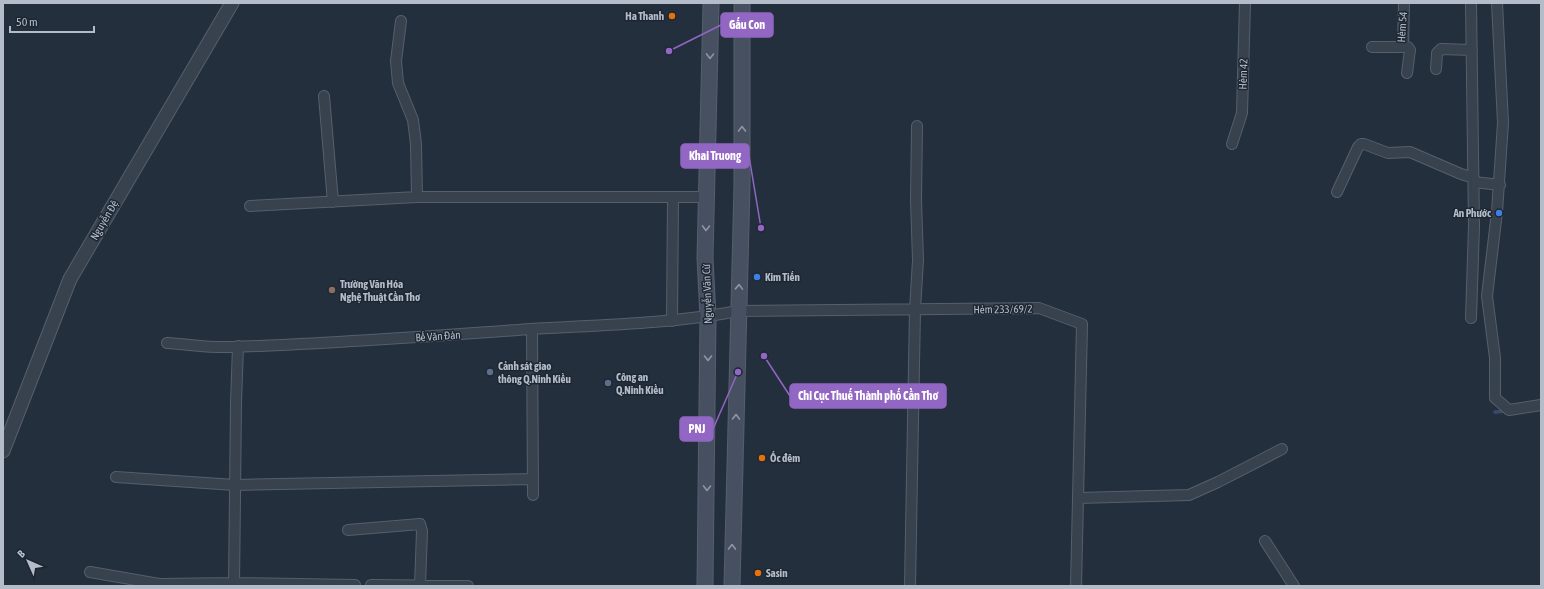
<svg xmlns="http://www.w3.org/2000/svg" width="1544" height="589" viewBox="0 0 1544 589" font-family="'Asap Condensed',sans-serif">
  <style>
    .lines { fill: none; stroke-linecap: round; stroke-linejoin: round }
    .stream { stroke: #394c67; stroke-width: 3.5 }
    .minor-casing { stroke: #565f6c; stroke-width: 12 }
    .tertiary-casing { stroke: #565f6c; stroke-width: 15 }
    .secondary-casing { stroke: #565f6c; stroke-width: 17 }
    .minor { stroke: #38414e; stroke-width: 10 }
    .tertiary { stroke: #38414e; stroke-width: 13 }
    .secondary { stroke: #465061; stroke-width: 15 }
    .oneway { stroke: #8e96a5 }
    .food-dot { fill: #e8710a; stroke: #1d2633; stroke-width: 1.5 }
    .shop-dot { fill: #3f7fe0; stroke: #1d2633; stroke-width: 1.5 }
    .education-dot { fill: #8d6e63; stroke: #1d2633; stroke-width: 1.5 }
    .service-dot { fill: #5c6f8a; stroke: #1d2633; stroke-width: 1.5 }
    .labels { text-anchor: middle; stroke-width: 3; stroke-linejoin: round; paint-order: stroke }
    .poi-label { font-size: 11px; font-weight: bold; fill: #b4bcc9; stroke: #1d2633; text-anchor: start }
    .street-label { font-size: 11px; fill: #b4bcc9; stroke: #1d2633 }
    .leader { fill: none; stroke: #9266c3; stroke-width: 1.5 }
    .callout-dot { fill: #9266c3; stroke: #1d2633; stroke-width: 1.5 }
    .callout { fill: #9266c3; stroke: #9266c3; stroke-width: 1.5 }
    .callout-label { font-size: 12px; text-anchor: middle; font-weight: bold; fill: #fff }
  </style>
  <rect width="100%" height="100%" fill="#242f3e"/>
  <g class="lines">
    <path class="stream" d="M1495,412L1507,411"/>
    <g class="minor-casing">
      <path id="minor" d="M1497,3L1503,123L1497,212L1487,296L1495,358V398L1509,410L1541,405
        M401,21L396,61L398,83L413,120L416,144L417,197
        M1372,47H1403L1404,3
        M1403,47H1408L1410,50L1407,73
        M1436,69L1437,53L1441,49L1472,50
        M324,96L333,202
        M1232,144L1242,113L1245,3
        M1474,182L1500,185
        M1337,192L1358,147L1361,144H1364L1388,153L1410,152L1461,174L1474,178
        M250,206L417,197H706
        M1471,318L1474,226L1471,3
        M672,321L673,197
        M532,329L533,495
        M167,343C187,344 210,348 230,347C331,344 431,336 531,329C600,325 670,324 738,311L1039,308L1082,324L1076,586
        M116,477L235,485L533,479
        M1078,498L1189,495L1218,482L1282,449
        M348,530L420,524L422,531L420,586
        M1265,541L1294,586
        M90,572L159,584L234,583L355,585
        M371,585L468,586
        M234,586L236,403L238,346
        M910,586L915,310L918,260L916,200L917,126"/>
    </g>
    <g class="tertiary-casing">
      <path id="tertiary" d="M3,451L70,279L232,3"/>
    </g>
    <g class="secondary-casing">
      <path id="secondary" d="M705,586L708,317L705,258L711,3
        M732,586L742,185V3"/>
    </g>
    <use href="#minor" class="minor"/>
    <use href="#tertiary" class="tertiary"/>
    <use href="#secondary" class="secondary"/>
  </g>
  <defs><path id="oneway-chevron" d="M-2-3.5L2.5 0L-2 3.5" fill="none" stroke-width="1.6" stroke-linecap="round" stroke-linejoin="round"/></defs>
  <g class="oneway">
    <use href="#oneway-chevron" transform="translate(710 56) rotate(91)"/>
    <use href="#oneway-chevron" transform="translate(742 129) rotate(-90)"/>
    <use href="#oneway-chevron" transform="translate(706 228) rotate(91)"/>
    <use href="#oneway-chevron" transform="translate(739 287) rotate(-88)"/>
    <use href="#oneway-chevron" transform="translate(708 358) rotate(90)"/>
    <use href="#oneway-chevron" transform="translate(736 417) rotate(-89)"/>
    <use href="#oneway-chevron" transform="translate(707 488) rotate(91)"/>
    <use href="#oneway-chevron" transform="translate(732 547) rotate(-89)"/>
  </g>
  <g class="food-dot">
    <circle cx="672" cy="16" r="4"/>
    <circle cx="762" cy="458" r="4"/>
    <circle cx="758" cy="573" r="4"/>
  </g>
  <g class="shop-dot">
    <circle cx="1499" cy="213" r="4"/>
    <circle cx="757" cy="277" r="4"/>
  </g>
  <circle class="education-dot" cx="332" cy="290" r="4"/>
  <g class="service-dot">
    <circle cx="490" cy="372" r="4"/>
    <circle cx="608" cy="383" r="4"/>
  </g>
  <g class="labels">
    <g class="poi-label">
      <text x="664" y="20" text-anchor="end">Ha Thanh</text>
      <text x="1491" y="217" text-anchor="end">An Phước</text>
      <text x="765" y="281">Kim Tiến</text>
      <text x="340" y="288">Trường Văn Hóa<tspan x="340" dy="13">Nghệ Thuật Cần Thơ</tspan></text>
      <text x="498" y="370">Cảnh sát giao<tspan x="498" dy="13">thông Q.Ninh Kiều</tspan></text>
      <text x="616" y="381">Công an<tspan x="616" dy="13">Q.Ninh Kiều</tspan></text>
      <text x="770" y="462">Ốc đêm</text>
      <text x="766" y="577">Sasin</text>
    </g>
    <g class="street-label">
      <text transform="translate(1402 27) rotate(-86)" y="4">Hèm 54</text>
      <text transform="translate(1243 74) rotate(-88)" y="4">Hèm 42</text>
      <text transform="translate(104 220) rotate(-60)" y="4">Nguyễn Đệ</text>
      <text transform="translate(707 294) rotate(-92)" y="4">Nguyễn Văn Cừ</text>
      <text transform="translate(1003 309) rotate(-1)" y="4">Hẻm 233/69/2</text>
      <text transform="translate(438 336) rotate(-4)" y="4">Bế Văn Đàn</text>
    </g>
  </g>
  <path class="leader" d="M669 51L721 25M761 228L749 156M764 356L790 396M738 372L713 429"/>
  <g class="callout-dot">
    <circle cx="669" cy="51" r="4"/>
    <circle cx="761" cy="228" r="4"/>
    <circle cx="764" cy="356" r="4"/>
    <circle cx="738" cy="372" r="4"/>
  </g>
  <g class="callout">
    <rect x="721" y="13" width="52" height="24" rx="4"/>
    <rect x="681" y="144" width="68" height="24" rx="4"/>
    <rect x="790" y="384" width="156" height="24" rx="4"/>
    <rect x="680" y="417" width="33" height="24" rx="4"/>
  </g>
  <g class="callout-label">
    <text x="747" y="29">Gấu Con</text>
    <text x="715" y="160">Khai Truong</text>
    <text x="868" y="400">Chi Cục Thuế Thành phố Cần Thơ</text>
    <text x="697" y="433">PNJ</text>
  </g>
  <rect width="1544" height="589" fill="none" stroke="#b4bcc9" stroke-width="8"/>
  <g transform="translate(28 561) rotate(315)" stroke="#1d2633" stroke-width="3" paint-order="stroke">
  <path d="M0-3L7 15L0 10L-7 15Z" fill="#b4bcc9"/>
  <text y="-6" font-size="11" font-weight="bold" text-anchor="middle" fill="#b4bcc9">B</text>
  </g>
  <path d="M10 26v6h84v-6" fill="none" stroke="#b4bcc9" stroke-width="2"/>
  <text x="16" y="26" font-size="12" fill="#b4bcc9" stroke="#1d2633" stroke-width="3" paint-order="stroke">50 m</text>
</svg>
